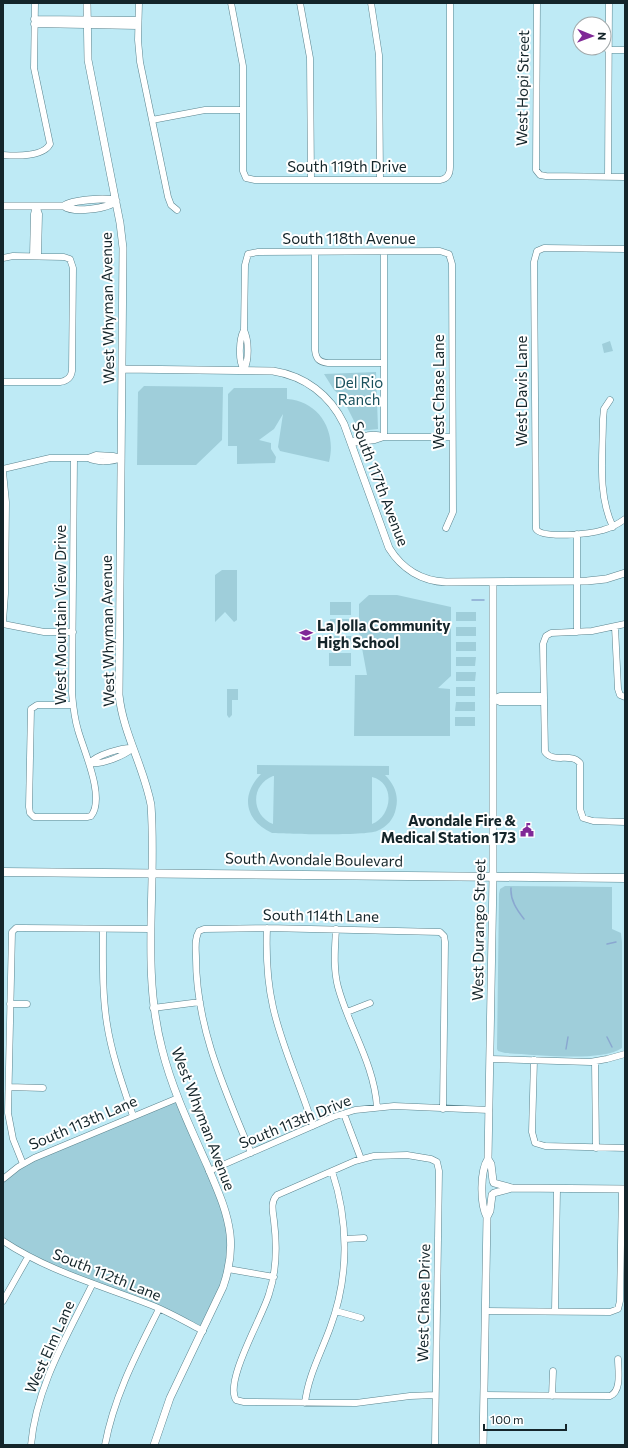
<svg xmlns="http://www.w3.org/2000/svg" width="628" height="1448" viewBox="0 0 628 1448" font-family="Commissioner,sans-serif">
  <style>
    .green { fill: #9fceda; fill-rule: evenodd }
    .lines { fill: none; stroke-linecap: round; stroke-linejoin: round }
    .stream { stroke: #8aa7d0; stroke-width: 1.5 }
    .minor-casing { stroke: #5b848e; stroke-width: 7 }
    .tertiary-casing { stroke: #5b848e; stroke-width: 8 }
    .secondary-casing { stroke: #5b848e; stroke-width: 9 }
    .minor { stroke: #fff; stroke-width: 6 }
    .tertiary { stroke: #fff; stroke-width: 7 }
    .secondary { stroke: #fff; stroke-width: 8 }
    .labels { text-anchor: middle; stroke-width: 4; stroke-linejoin: round; paint-order: stroke }
    .street-label { font-size: 15px; fill: #14252a; stroke: #fff }
    .park-label { font-size: 15px; fill: #19505c; stroke: #fff }
    .poi-label { font-size: 15px; font-weight: bold; fill: #14252a; stroke: #fff; text-anchor: start }
  </style>
  <rect width="100%" height="100%" fill="#beeaf5"/>
  <path class="green" d="M610,341L613,351L604,353L602,344Z
    M376,372L378,429L359,431L342,397L334,390L324,374Z
    M144,386L223,387L222,440L196,465H137L138,392Z
    M234,388H287V399C319,401 337,431 329,462L280,451L278,447L283,414L274,429L259,440L271,443V449L276,457L275,463L237,464V446H228V394Z
    M222,570H237V620L234,622L225,612L215,622V575Z
    M369,595H397L451,607V676L438,688L450,689V736H354L355,675H367L359,632V604Z
    M330,602H351V615H330Z
    M456,612H476V621H456Z
    M330,619H351V632H330Z
    M456,627H476V636H456Z
    M329,636H351V649H329Z
    M456,642H476V651H456Z
    M329,653H351V666H329Z
    M456,657H476L475,666H456Z
    M456,672H476L475,681H456Z
    M456,687H475V696H456Z
    M227,689H238V700H232V715L229,718L227,715Z
    M456,702H475V711H455Z
    M455,717H475V726H455Z
    M257,765L389,766V775H385C394,784 399,795 396,808C394,819 387,827 377,831C365,836 288,834 272,833C245,821 240,795 261,774H257ZM273,776H274L273,824C251,815 250,785 273,776ZM372,777C396,783 392,816 372,824Z
    M505,886L612,887V929L621,933L622,942V1048C600,1063 532,1054 505,1053L498,1051L497,1049L499,894L500,889Z
    M178,1098L225,1212L229,1260L203,1331L155,1307L92,1285L3,1241V1179L13,1170Z"/>
  <g class="lines">
    <path class="stream" d="M472,600H484
      M511,888C510,900 517,910 524,919
      M607,944L616,942
      M607,1037L612,1047
      M566,1049L568,1037"/>
    <g class="minor-casing">
      <path id="minor" d="M139,3L138,40L140,62L168,197L171,205L177,210
        M231,3L243,66V171L246,178L255,180H440C447,179 450,174 450,167V3
        M300,3L310,58L311,180
        M371,3L379,55L380,180
        M537,3L536,170L540,175L546,176L625,177
        M34,19L138,20
        M34,24L138,26
        M608,50H625
        M152,120L205,110H243
        M3,155C16,156 43,157 50,144L34,68L35,3
        M608,177L609,3
        M36,206L39,214L38,256
        M625,249L544,248L537,251L534,262L536,529C542,539 591,534 603,530C611,528 618,524 625,519
        M315,252V350C316,359 319,362 328,363H384
        M384,252V437
        M33,256L34,214L36,206
        M3,258L13,256L64,257L70,259L73,268L72,371C71,378 67,381 60,382H3
        M244,370C249,360 249,341 244,330L245,265L248,254L258,252L440,251L449,254L452,264L453,512L446,528
        M244,370C238,361 239,339 244,330
        M610,400L604,409L603,419C603,454 597,494 613,527
        M351,443C361,436 372,432 384,437H452
        M352,443L375,440L384,437
        M88,458C97,463 112,462 121,458
        M3,469L50,458H88L96,455L113,456L121,458
        M3,472L6,502L5,594L3,621
        M577,534V632
        M3,624L44,632H73
        M625,624L592,631L551,633L546,636L543,644L545,752C554,764 571,752 580,763V809L583,818L593,821L625,822
        M615,627L618,689L620,695L625,697
        M493,699L500,702H543
        M493,699L500,696H543
        M73,705H37L31,709L29,807L30,813L34,817H87L91,816C106,798 83,749 78,730C74,717 73,705 72,693L74,458
        M90,763C96,755 123,747 133,748
        M90,763C102,765 124,756 133,748
        M267,928C266,955 267,981 273,1007C282,1048 301,1086 313,1126
        M103,929C103,961 102,993 107,1024C112,1056 123,1086 133,1116
        M336,929C335,948 333,968 338,987C349,1028 374,1063 377,1107
        M10,1004H27
        M153,1008L200,1002
        M347,1012L370,1003
        M490,1059L590,1062L607,1059L625,1054
        M534,1060L532,1132L535,1143L545,1146L625,1148
        M595,1062L596,1148
        M9,1087L43,1088
        M344,1114L361,1159
        M251,1153C225,1090 196,1028 196,958C196,950 194,939 199,931L204,929L267,928L440,932L444,936L445,942L443,1109
        M23,1164L13,1139L8,1113L12,932L16,928H22L151,929
        M209,1171L333,1117L355,1110L394,1106L489,1110
        M3,1179L18,1167L34,1158L178,1098
        M345,1239L364,1238
        M3,1241C50,1272 100,1285 151,1305C169,1312 186,1322 203,1331
        M228,1269L274,1277
        M3,1301L28,1257
        M336,1311L361,1318
        M486,1311L610,1312L618,1309L620,1301L622,1189
        M555,1311L557,1189
        M484,1395L610,1396C622,1391 618,1370 618,1359
        M552,1396L553,1371
        M305,1403C308,1376 321,1353 330,1328C349,1277 349,1222 332,1171
        M31,1445C36,1387 67,1336 92,1285
        M105,1445C114,1396 137,1353 159,1309
        M435,1445L439,1171L437,1162L431,1159L407,1155L374,1156L355,1161L277,1195C270,1202 273,1212 274,1221C277,1245 277,1270 269,1294C263,1316 224,1381 236,1400L244,1402L356,1403L410,1396L435,1395"/>
    </g>
    <g class="tertiary-casing">
      <path id="tertiary" d="M87,3L88,60L120,223L123,248L119,695C123,733 144,767 151,805C157,886 141,969 162,1049C172,1089 190,1127 207,1165C216,1187 227,1209 230,1234C232,1252 229,1270 223,1287L170,1398L154,1445
        M3,206H64C71,200 108,197 116,201C108,209 73,213 64,206
        M122,369L273,371C305,376 330,395 344,424L389,548C402,569 422,581 446,582L587,581L606,579L625,573
        M493,1181L491,1164L488,1159L493,877V582
        M494,1183L512,1188L625,1189
        M494,1193L512,1188
        M487,1217C480,1204 480,1171 488,1159
        M483,1445L487,1217L490,1211L492,1195"/>
    </g>
    <g class="secondary-casing">
      <path id="secondary" d="M3,872L625,878"/>
    </g>
    <use href="#minor" class="minor"/>
    <use href="#tertiary" class="tertiary"/>
    <use href="#secondary" class="secondary"/>
  </g>
  <defs>
    <g id="school-bare" transform="scale(1.08)"><path d="M0-5L7-2L0 1L-7-2ZM-4 1L0 2.5L4 1V4Q0 6-4 4Z" fill="#802997" stroke="#fff" stroke-width="2.5" paint-order="stroke"/></g>
    <g id="civic-bare" transform="scale(1.08)"><path d="M-.6-6.5H3V-4.5H.6V-3L4-1V1h2V6H-6V1h2V-1L-.6-3ZM-1.2 2.5V6h2.4V2.5Z" fill="#802997" stroke="#fff" stroke-width="2.5" paint-order="stroke"/></g>
  </defs>
  <g fill-rule="evenodd">
    <use href="#school-bare" x="306" y="635"/>
    <use href="#civic-bare" x="527" y="830"/>
  </g>
  <g class="labels">
    <g class="street-label">
      <text transform="translate(523 88) rotate(-89)" y="5">West Hopi Street</text>
      <text x="347" y="172">South 119th Drive</text>
      <text x="349" y="244">South 118th Avenue</text>
      <text transform="translate(108 308) rotate(-91)" y="5">West Whyman Avenue</text>
      <text transform="translate(522 391) rotate(-90)" y="5">West Davis Lane</text>
      <text transform="translate(439 392) rotate(-90)" y="5">West Chase Lane</text>
      <text transform="translate(380 484) rotate(69)" y="5">South 117th Avenue</text>
      <text transform="translate(61 615) rotate(-90)" y="5">West Mountain View Drive</text>
      <text transform="translate(108 631) rotate(-91)" y="5">West Whyman Avenue</text>
      <text transform="translate(314 860) rotate(1)" y="5">South Avondale Boulevard</text>
      <text transform="translate(321 916) rotate(1)" y="5">South 114th Lane</text>
      <text transform="translate(479 930) rotate(-89)" y="5">West Durango Street</text>
      <text transform="translate(203 1119) rotate(69)" y="5">West Whyman Avenue</text>
      <text transform="translate(295 1122) rotate(-22)" y="5">South 113th Drive</text>
      <text transform="translate(83 1123) rotate(-23)" y="5">South 113th Lane</text>
      <text transform="translate(107 1275) rotate(22)" y="5">South 112th Lane</text>
      <text transform="translate(424 1303) rotate(-89)" y="5">West Chase Drive</text>
      <text transform="translate(50 1347) rotate(-66)" y="5">West Elm Lane</text>
    </g>
    <g class="park-label">
      <text x="359" y="388">Del Rio<tspan x="359" dy="17">Ranch</tspan></text>
    </g>
    <g class="poi-label">
      <text x="317" y="631">La Jolla Community<tspan x="317" dy="17">High School</tspan></text>
      <text x="516" y="826" text-anchor="end">Avondale Fire &amp;<tspan x="516" dy="17">Medical Station 173</tspan></text>
    </g>
  </g>
  <rect width="628" height="1448" fill="none" stroke="#14252a" stroke-width="8"/>
  <g transform="translate(592 36) rotate(91)"><circle r="19" fill="#ffffff" stroke="#a1a8aa"/>
  <path d="M0-3L7 15L0 10L-7 15Z" fill="#802997"/>
  <text y="-6" font-size="11" font-weight="bold" text-anchor="middle" fill="#14252a">N</text>
  </g>
  <path d="M484 1424v6h82v-6" fill="none" stroke="#14252a" stroke-width="2"/>
  <text x="490" y="1424" font-size="12" fill="#14252a" stroke="#ffffff" stroke-width="3" paint-order="stroke">100 m</text>
</svg>
